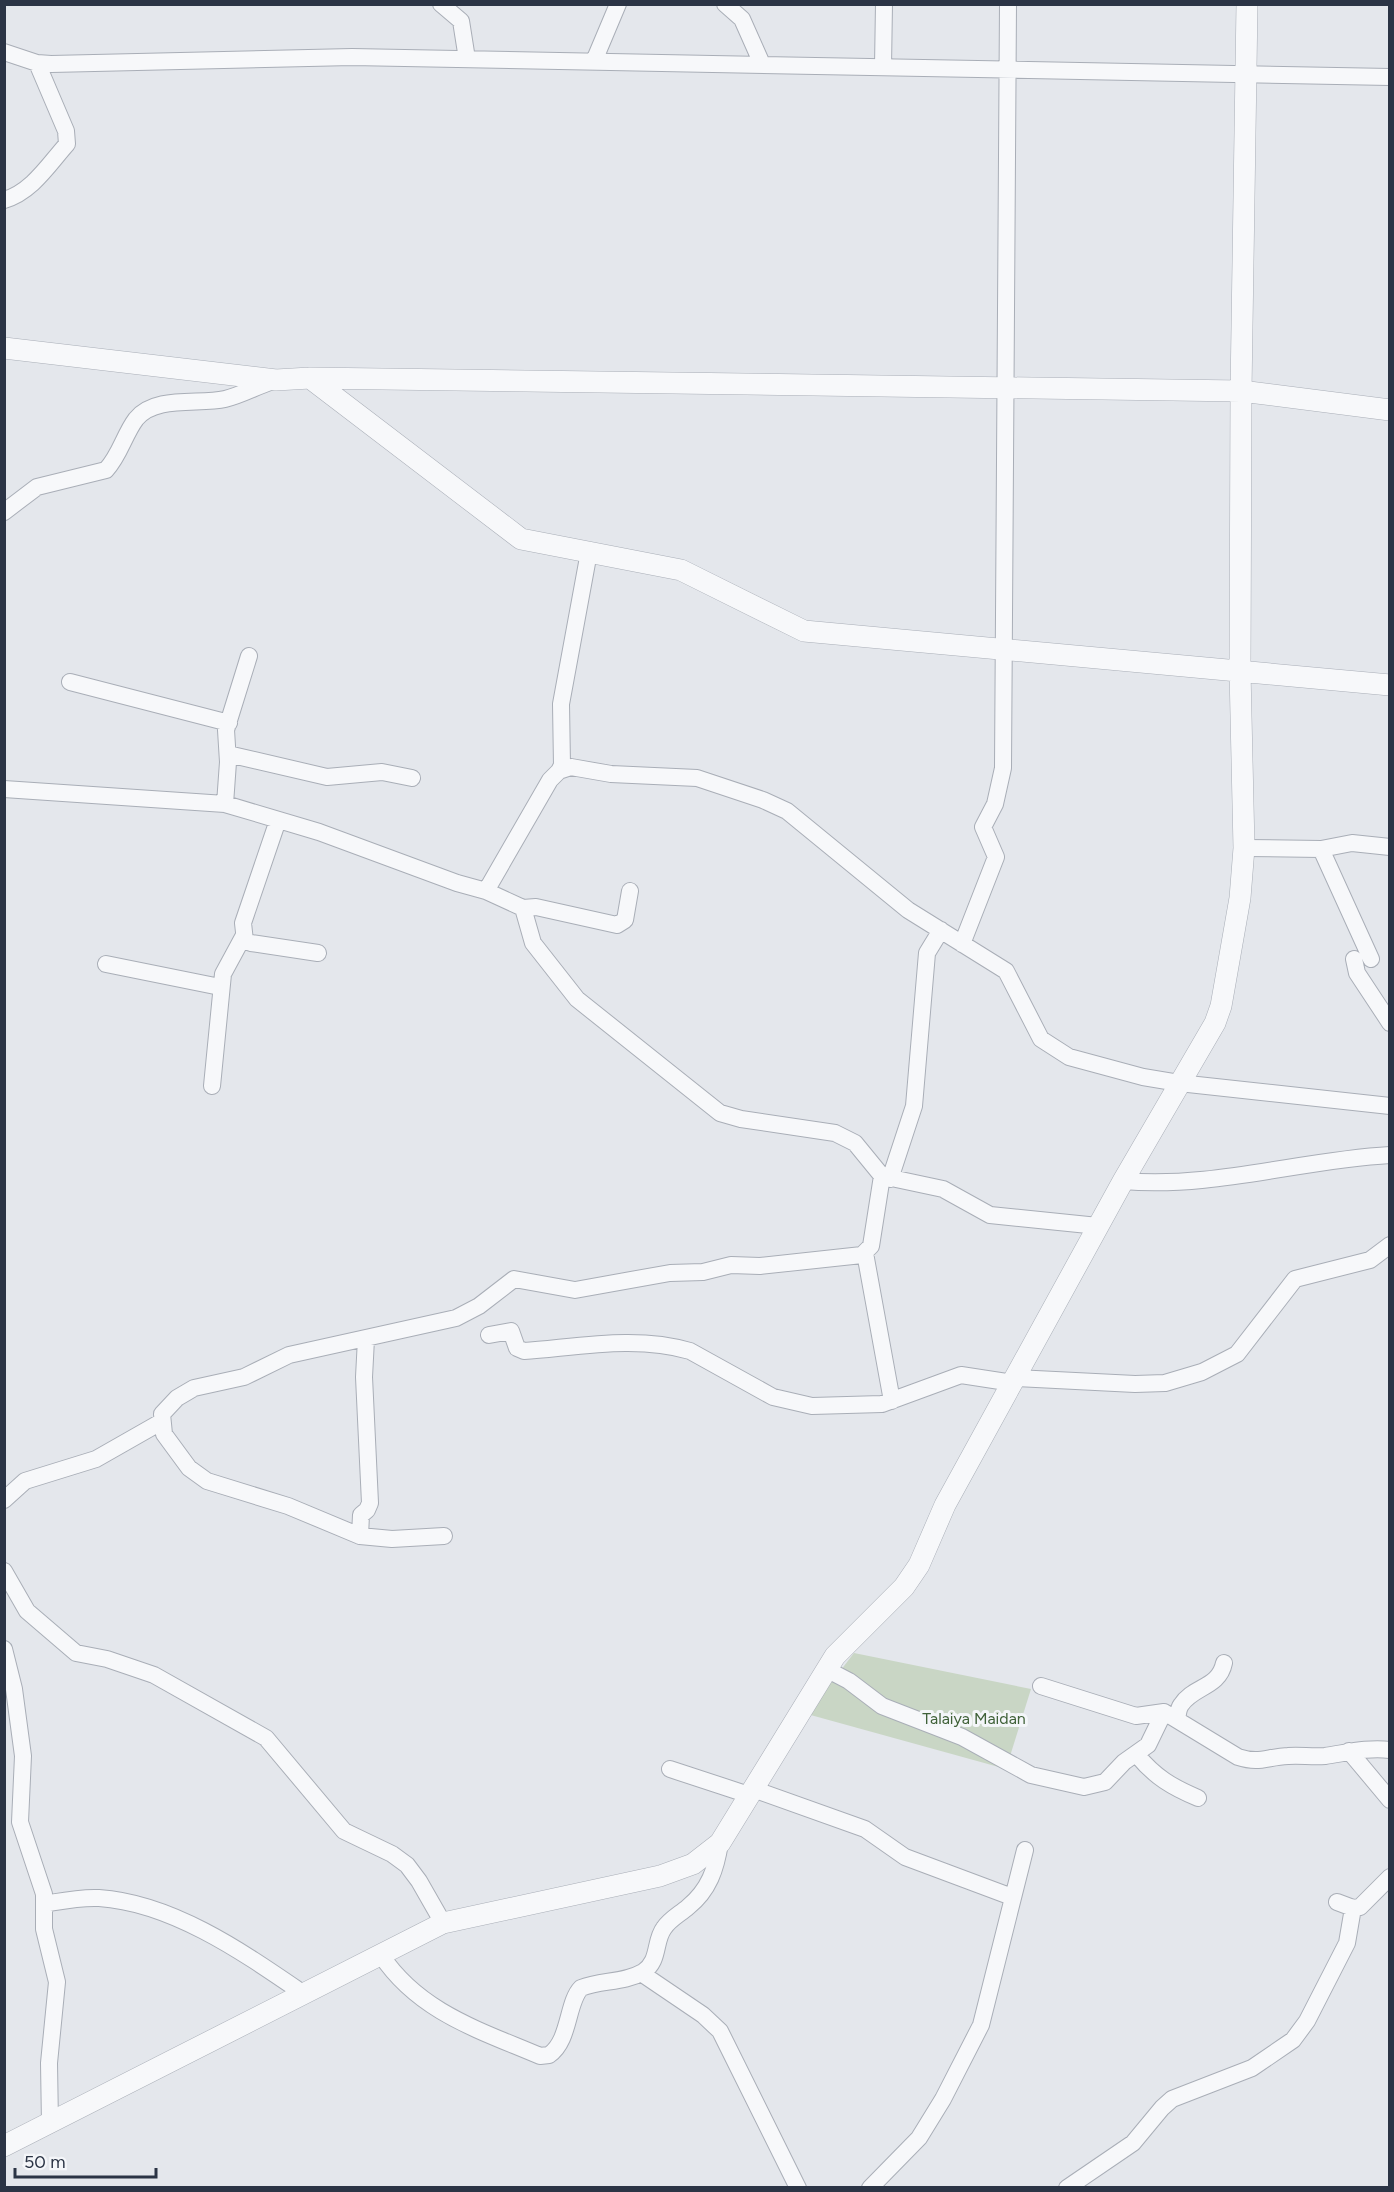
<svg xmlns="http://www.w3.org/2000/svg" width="1394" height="2192" viewBox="0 0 1394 2192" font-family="Figtree,sans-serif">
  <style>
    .green { fill: #c9d6c5 }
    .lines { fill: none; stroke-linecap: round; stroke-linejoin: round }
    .minor-casing { stroke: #a9aeb7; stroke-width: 18 }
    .tertiary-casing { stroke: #a9aeb7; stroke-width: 22 }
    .minor { stroke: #f7f8fa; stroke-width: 16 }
    .tertiary { stroke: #f7f8fa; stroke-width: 21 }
    .labels { text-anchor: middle; stroke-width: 6; stroke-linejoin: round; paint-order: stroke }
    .park-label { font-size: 16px; fill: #3f6138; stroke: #f4f6f9 }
  </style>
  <rect width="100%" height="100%" fill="#e4e7ec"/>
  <path class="green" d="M854,1653L1031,1689L1006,1769L807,1714Z"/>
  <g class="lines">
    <g class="minor-casing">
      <path id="minor" d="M441,4L461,21L467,59
        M725,4L742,19L762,64
        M4,52L37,63L51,64L352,57L1390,77
        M594,61L618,4
        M883,66L884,4
        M4,200C32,192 49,164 67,144L66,131L37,63
        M4,512L37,487L106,470C120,455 124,435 136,419C155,395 199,405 225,399C242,395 257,386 273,381
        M70,682L229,723
        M228,754L327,777L382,772L412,778
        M559,771L562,765L561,704L589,552
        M4,789L225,804L319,832L457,883L486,891L550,780L559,771L571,767L611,774L697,778L763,800L787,811L908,910L1006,971L1041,1039L1069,1057L1143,1077L1179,1083L1390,1106
        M225,804L228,762L226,730L249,656
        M278,820L243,923L245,941L251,943L318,953
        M1244,848L1321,849L1352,843L1390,847
        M1321,849L1371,959
        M486,891L523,908L533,943L577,999L720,1113L741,1119L835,1133L855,1143L882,1176L943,1189L990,1215L1098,1226
        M523,908L536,907L617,925L625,920L630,891
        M962,944L996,857L983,827L995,804L1003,768L1008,4
        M1354,959L1357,973L1390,1023
        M106,964L220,987
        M212,1086L223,974L243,937
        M890,1179L914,1106L927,953L941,930
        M1123,1181C1213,1189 1300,1160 1390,1155
        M865,1253L892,1401
        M489,1335L511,1331L517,1348L524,1351C578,1347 637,1335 690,1351L773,1397L812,1406L882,1404L961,1375L1013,1383
        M1015,1378L1135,1384L1165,1383L1202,1372L1237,1354L1295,1279L1370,1260L1390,1245
        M4,1500L25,1481L96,1459L161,1422
        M360,1536L361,1515L367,1510L370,1503L364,1377L366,1339
        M444,1536L392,1539L360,1536L288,1506L207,1481L189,1468L164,1434L162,1414L177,1398L194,1388L244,1377L289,1355L456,1318L479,1306L514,1279L575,1290L670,1273L703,1272L731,1265L760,1266L862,1255L871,1246L882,1176
        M4,1571L27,1611L76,1653L107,1659L154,1675L266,1738L344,1831L392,1854L407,1865L419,1881L443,1923
        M4,1649L14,1689L23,1756L20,1822L44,1894V1929L57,1982L49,2063L50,2124
        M826,1669L849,1681L882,1706L962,1737L1031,1775L1084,1787L1105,1782L1124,1762L1148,1745L1164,1712
        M1041,1686L1136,1716L1164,1712L1238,1757C1260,1764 1266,1757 1288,1756C1300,1755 1312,1757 1325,1756C1346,1753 1368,1747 1390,1750
        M1177,1719C1178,1715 1178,1709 1181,1705C1193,1686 1219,1688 1224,1663
        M1349,1751L1390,1800
        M1137,1755C1155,1777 1172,1787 1198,1798
        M670,1769L749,1795
        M753,1789L865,1829L905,1857L1012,1897
        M1337,1902L1353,1908L1360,1907L1390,1877
        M44,1904C62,1901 80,1897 99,1898C173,1903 244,1953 304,1994
        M381,1955C419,2012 479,2030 540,2056L549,2055C570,2041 567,2002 581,1988C601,1980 624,1983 643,1972C660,1961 654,1941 664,1928C670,1919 680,1914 688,1907C709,1890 716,1869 720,1843
        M641,1973L703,2015L720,2031L798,2188
        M870,2188L919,2138L943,2099L981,2025L1025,1850
        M1067,2188L1133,2143L1162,2108L1172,2099L1252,2068L1293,2040L1307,2021L1347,1943L1353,1908"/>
    </g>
    <g class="tertiary-casing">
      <path id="tertiary" d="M4,348L276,380L310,378L1241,391L1390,410
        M310,378L521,539L681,570L804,631L1390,685
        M4,2146L443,1923L660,1876L693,1864L720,1843L835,1656L904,1587L919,1565L945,1505L1123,1181L1215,1023L1221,1006L1240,898L1244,848L1240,671L1241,391L1247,4"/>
    </g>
    <use href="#minor" class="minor"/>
    <use href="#tertiary" class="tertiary"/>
  </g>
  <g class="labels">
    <g class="park-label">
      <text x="974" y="1724">Talaiya Maidan</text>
    </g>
  </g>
  <rect width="1394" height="2192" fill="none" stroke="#2b3445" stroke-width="12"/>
  <path d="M15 2168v9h141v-9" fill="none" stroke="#2b3445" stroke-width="3"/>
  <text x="24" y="2168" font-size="18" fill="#2b3445" stroke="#f4f6f9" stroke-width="4.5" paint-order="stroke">50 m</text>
</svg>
